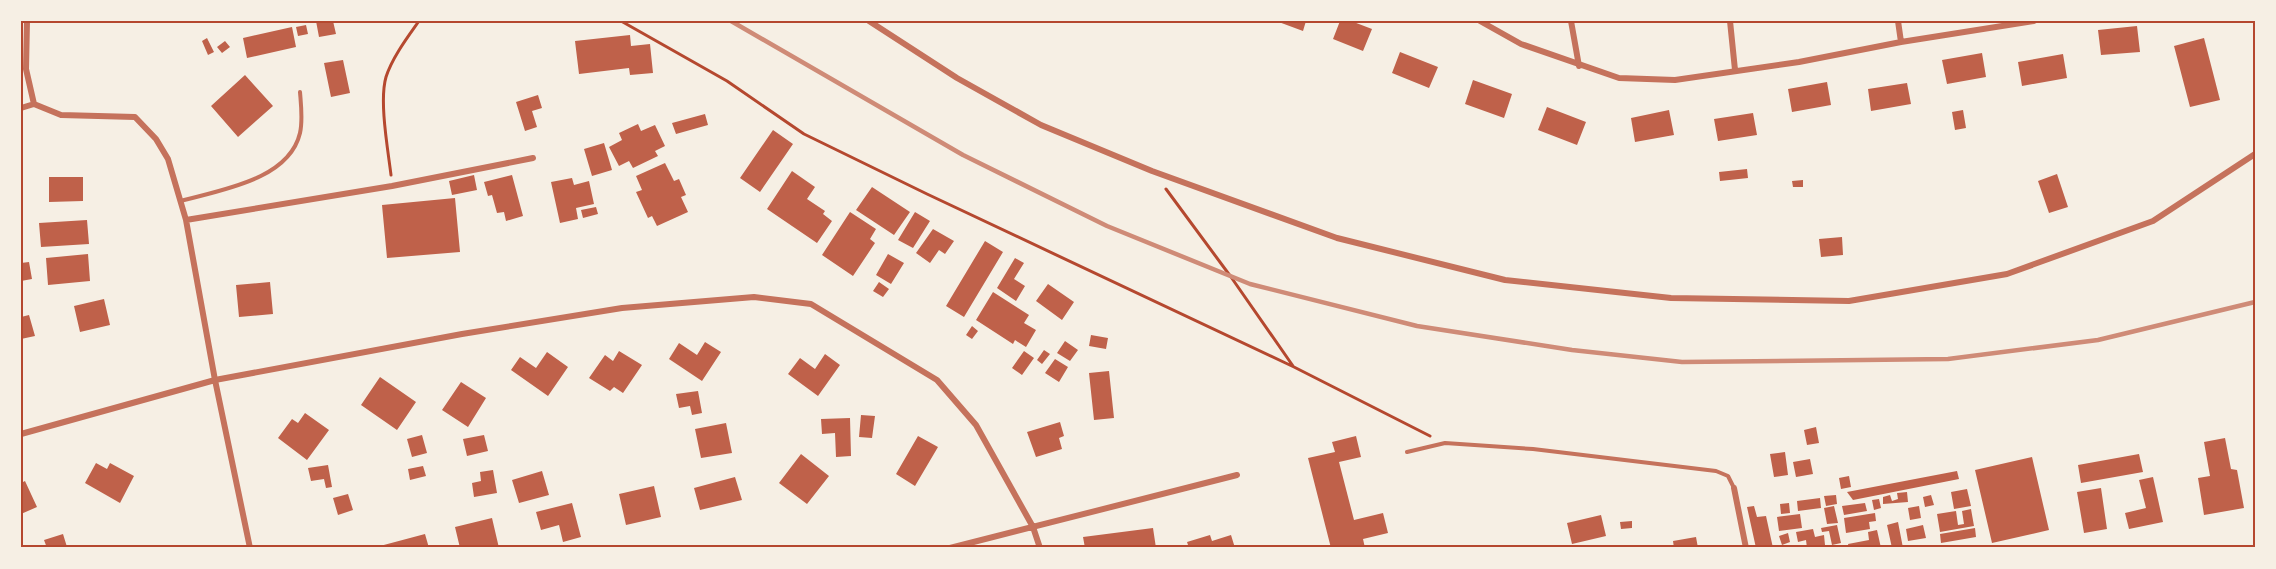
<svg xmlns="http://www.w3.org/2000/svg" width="2276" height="569" viewBox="0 0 2276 569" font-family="'Roboto Condensed',sans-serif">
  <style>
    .building { fill: #bf614a }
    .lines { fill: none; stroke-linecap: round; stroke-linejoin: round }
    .path { stroke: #b5482f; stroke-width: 3 }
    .service { stroke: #c5725c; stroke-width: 4 }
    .minor { stroke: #c5725c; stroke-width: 6 }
    .rail { stroke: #cf8b77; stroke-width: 4.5 }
    .neatline { fill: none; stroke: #b5482f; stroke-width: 2 }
  </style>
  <rect width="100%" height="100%" fill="#f6efe4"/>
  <path class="building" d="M316,21H333L336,34L319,37Z
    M1276,21H1306L1303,31Z
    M1340,21H1351L1372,29L1363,51L1333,39Z
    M306,25L308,34L298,36L296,27Z
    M2137,26L2140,52L2101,55L2098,30Z
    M292,27L296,47L247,58L243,38Z
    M630,35L631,46L650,44L653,73L630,75L629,68L579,74L575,41Z
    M207,38L214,52L208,55L202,41Z
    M2204,38L2220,100L2190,107L2174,46Z
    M225,41L230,47L222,53L217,47Z
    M1400,52L1438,67L1429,88L1392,73Z
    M1982,53L1986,77L1947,84L1942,60Z
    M2063,54L2067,78L2022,86L2018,62Z
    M343,60L350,93L331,97L324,63Z
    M245,75L273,106L238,137L211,106Z
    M1473,80L1512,94L1504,118L1465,104Z
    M1827,82L1831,105L1792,112L1788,89Z
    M1907,83L1911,104L1871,111L1868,89Z
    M538,95L542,108L532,111L537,127L525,131L516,102Z
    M1547,107L1586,122L1577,145L1538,130Z
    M1669,110L1674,135L1635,142L1631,118Z
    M1963,110L1966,128L1955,130L1952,112Z
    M1753,113L1757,135L1718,141L1714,119Z
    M705,114L708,125L676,134L672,123Z
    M638,124L641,131L655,125L665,146L655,151L658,156L633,168L629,161L619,166L609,147L622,140L619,133Z
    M773,130L793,144L760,192L740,178Z
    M604,143L612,170L592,176L584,149Z
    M665,163L674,181L679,179L686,195L681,197L688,212L657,226L652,216L648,218L636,192L642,190L636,176Z
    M1747,169L1748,178L1720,181L1719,172Z
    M792,171L815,187L807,199L825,211L823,214L832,221L817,243L767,209Z
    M2057,174L2068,207L2049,213L2038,181Z
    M474,175L477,190L452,195L449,181Z
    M512,175L523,216L506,221L504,212L497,213L492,195L488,196L484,182Z
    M49,177H83V201L49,202Z
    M572,178L574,185L589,181L594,204L576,208L578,219L560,223L551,182Z
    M1803,180V187H1793L1792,181Z
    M872,187L910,212L894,235L856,210Z
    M455,198L460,252L387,258L382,205Z
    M596,207L598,214L583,218L581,210Z
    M850,212L876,229L870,239L875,243L853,276L822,255Z
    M915,212L930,221L913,248L898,240Z
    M87,220L89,244L41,247L39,223Z
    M933,229L954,241L945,254L939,250L930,263L916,253Z
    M1842,237L1843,255L1821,257L1819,239Z
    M985,241L1003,252L964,317L946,306Z
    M88,254L90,281L48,285L46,258Z
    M888,254L904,263L891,284L876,275Z
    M1015,258L1024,263L1014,279L1025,286L1016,301L997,288Z
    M29,262L32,279L21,281V263Z
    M270,282L273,314L239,317L236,285Z
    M879,282L889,289L883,297L873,291Z
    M1048,284L1074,302L1062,320L1036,301Z
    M993,292L1029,315L1024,323L1036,330L1026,347L1015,340L1013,344L976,320Z
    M104,299L110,325L80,332L74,306Z
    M29,315L35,336L21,339V317Z
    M972,326L978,331L972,339L966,335Z
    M1091,335L1108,338L1106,349L1089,346Z
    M1065,341L1078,350L1070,361L1057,353Z
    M705,342L721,352L702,381L669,359L679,343L697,355Z
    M1044,350L1050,354L1042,364L1037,360Z
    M619,351L642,365L623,393L614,387L610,391L589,378L605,355L613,361Z
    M1024,351L1034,358L1022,375L1012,368Z
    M547,352L568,367L548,396L511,370L520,357L536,368Z
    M825,354L840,365L818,396L788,374L800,358L815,369Z
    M1055,359L1068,367L1059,382L1045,373Z
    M1109,371L1114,418L1094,420L1089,373Z
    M380,377L416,402L397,430L361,405Z
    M461,382L486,398L468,427L442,410Z
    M698,391L702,413L692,415L690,406L679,408L676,394Z
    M305,413L329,430L307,460L278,438L292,419L298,423Z
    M861,415L875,416L872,438L859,437Z
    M850,418L851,456L836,457L835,433L822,434L821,419Z
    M1060,422L1064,436L1059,438L1062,449L1036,457L1027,432Z
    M726,423L732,453L701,458L695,429Z
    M1816,427L1819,443L1807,445L1804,430Z
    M422,435L427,453L412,457L407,439Z
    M484,435L488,451L467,456L463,439Z
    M918,436L938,447L915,486L896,474Z
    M1356,436L1361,457L1339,462L1354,520L1383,513L1388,533L1363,539L1365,548H1331L1308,458L1335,452L1332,442Z
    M2225,438L2231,469L2237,470L2244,508L2204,515L2198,478L2210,476L2204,442Z
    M1785,452L1788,475L1774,477L1770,454Z
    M801,454L829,476L807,504L779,483Z
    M2139,454L2143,472L2081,483L2078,465Z
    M2032,457L2049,530L1992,543L1975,470Z
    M1810,459L1813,474L1796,477L1793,462Z
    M96,463L107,469L110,463L134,476L120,503L85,483Z
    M328,465L332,487L326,488L324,479L311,481L308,468Z
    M423,466L426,476L410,480L408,469Z
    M493,470L497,493L474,497L472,483L481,481L480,472Z
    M542,471L549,495L519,503L512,480Z
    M1957,471L1959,479L1853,500L1847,492Z
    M1849,476L1851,487L1841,489L1839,478Z
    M735,477L742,500L700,510L694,488Z
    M2153,477L2163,522L2129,529L2125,513L2146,508L2139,480Z
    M25,481L37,507L21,514V483Z
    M654,486L661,517L626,525L619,494Z
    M2101,488L2107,529L2084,533L2077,492Z
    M1967,489L1971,506L1954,509L1951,492Z
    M1907,492L1908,502L1883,504V497L1890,495L1892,501L1898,499L1897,493Z
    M348,494L353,510L338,515L333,498Z
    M1836,495L1837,504L1826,506L1824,496Z
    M1931,495L1934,505L1925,507L1923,497Z
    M1820,498L1821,508L1798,511L1797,501Z
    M1879,499L1881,508L1874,510L1872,500Z
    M572,503L581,537L563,542L559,525L541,530L536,512Z
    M1789,503L1790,513L1781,514L1780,504Z
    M1865,503L1867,511L1844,515L1842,506Z
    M1754,506L1757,517L1766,516L1773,548H1756L1747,507Z
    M1834,506L1838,523L1827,524L1824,508Z
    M1919,506L1921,518L1910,520L1908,508Z
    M1971,509L1974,526L1940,532L1937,514L1956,511L1958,525L1964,524L1962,511Z
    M1875,513L1876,521L1869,522L1870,529L1846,533L1844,518Z
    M1800,514L1802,528L1779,531L1777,517Z
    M1601,515L1606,536L1572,544L1567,523Z
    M492,518L499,548H460L455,527Z
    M1632,521V528L1621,529L1620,522Z
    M1898,522L1903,548H1892L1887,525Z
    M1837,525L1841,543L1832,545L1829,531L1822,532L1821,528Z
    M1923,525L1926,538L1908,541L1906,529Z
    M1153,528L1156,548H1085L1083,537Z
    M1975,528L1976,537L1941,543L1940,534Z
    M1813,529L1815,537L1824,535L1825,545L1807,548L1806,540L1798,542L1796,532Z
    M1877,530L1881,548H1849L1848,544L1869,540L1868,532Z
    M1788,533L1790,542L1782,545L1779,536Z
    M63,534L67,547L47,548L44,540Z
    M425,534L429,548H381L380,546Z
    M1210,535L1212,541L1231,535L1235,548H1189L1187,542Z
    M1696,537L1698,548H1674L1673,541Z"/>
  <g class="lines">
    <path class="path" d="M621,21L727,81L804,134L927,194L1294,367L1430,436
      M391,175C388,150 379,101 386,77C392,58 407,38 419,21
      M1166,189L1231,277L1293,366"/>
    <path class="service" d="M181,201C220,190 289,180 300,133C303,120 301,105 300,92
      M1407,452L1445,443L1533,449L1716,471L1728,476L1734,488"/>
    <path class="minor" d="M27,21L26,69L34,104L61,115L135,117L156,139L168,159L186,220L215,380L250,548
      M869,21L957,78L1041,125L1152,171L1337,238L1505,280L1671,298L1849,301L2007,274L2153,221L2255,154
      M1480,21L1521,44L1619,78L1675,80L1799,62L1901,42L2034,21
      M1571,21L1579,66
      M1730,21L1735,70
      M1898,21L1901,42
      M21,108L34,104
      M186,220L392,186L533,158
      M21,434L215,380L462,334L622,308L754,297L811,304L937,380L976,425L1033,527L1040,548
      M1734,488L1746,548
      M950,548L1237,475"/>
    <path class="rail" d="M731,21L963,155L1107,226L1250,284L1417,326L1572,350L1682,362L1948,359L2098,340L2255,302"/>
  </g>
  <rect width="2276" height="569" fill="none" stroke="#f6efe4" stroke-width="45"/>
  <rect x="22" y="22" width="2232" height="524" class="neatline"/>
</svg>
